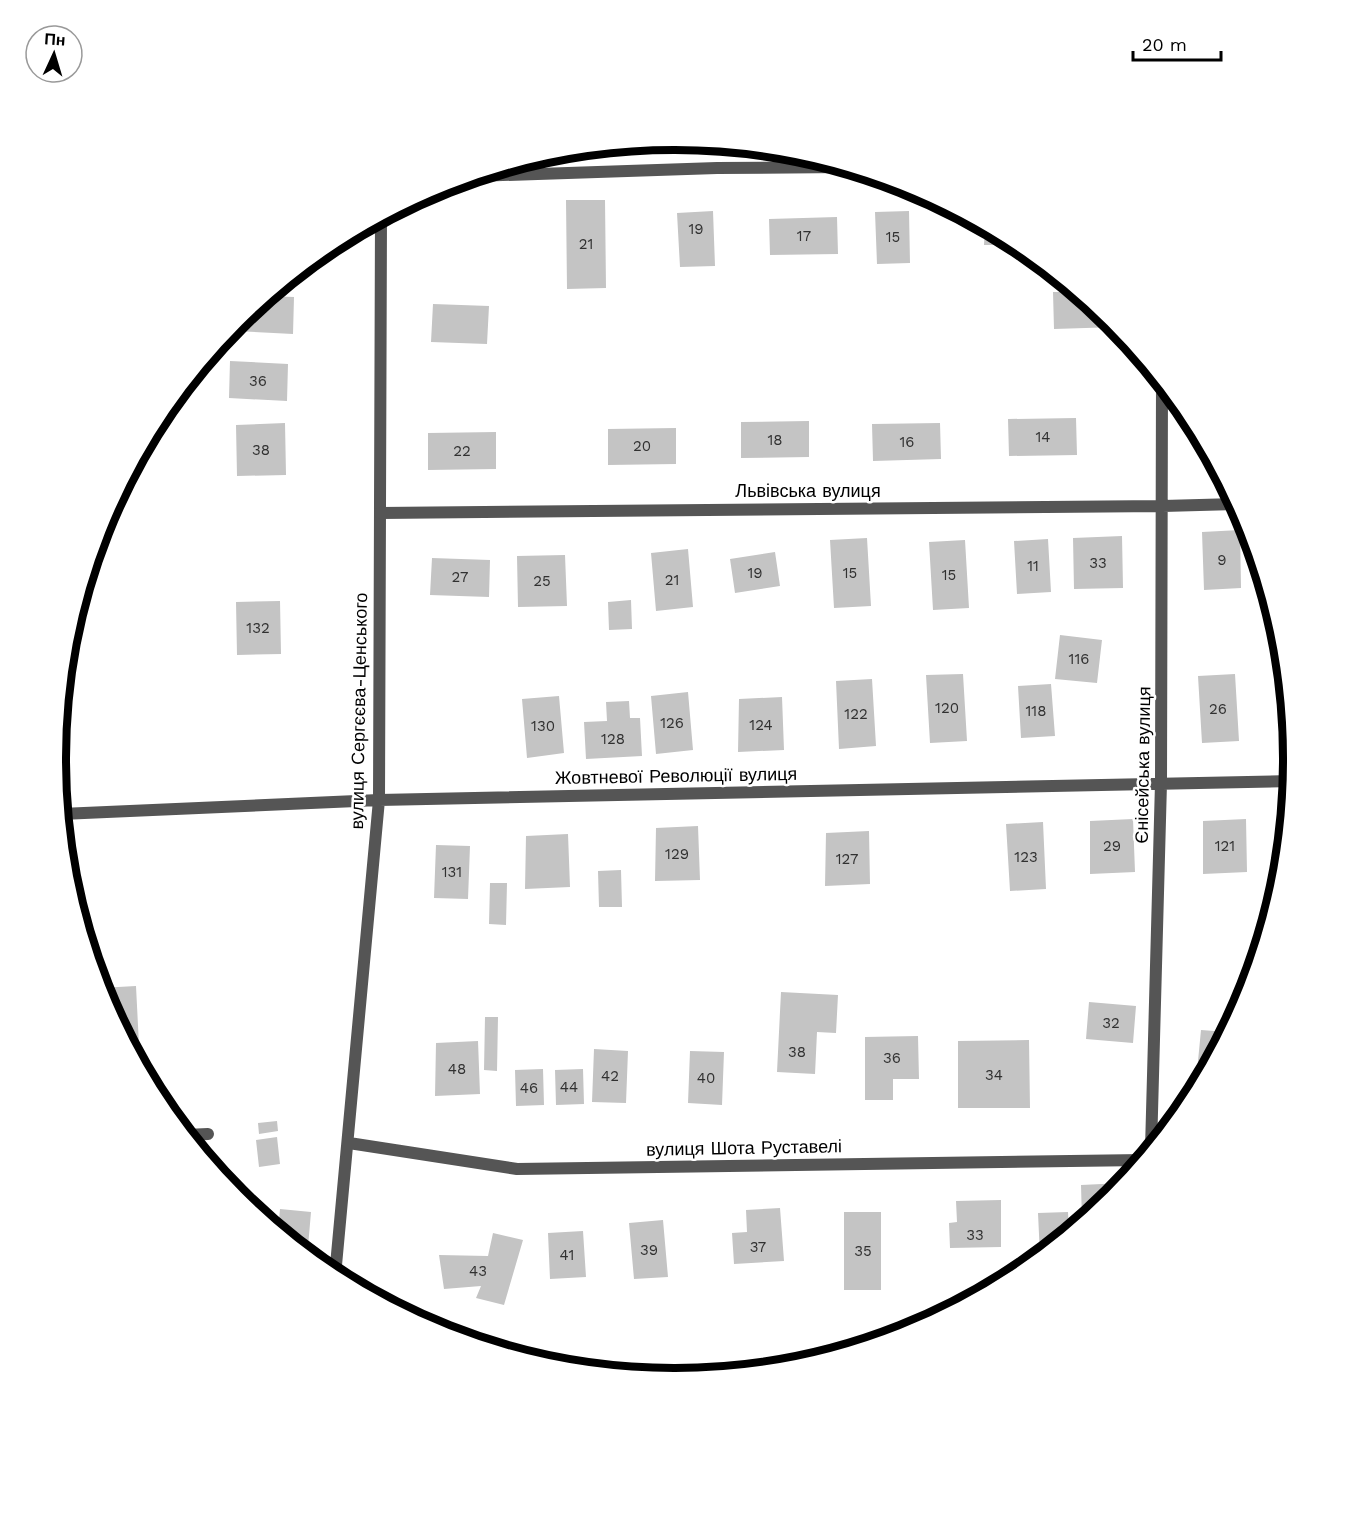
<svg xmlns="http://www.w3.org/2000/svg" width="1349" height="1518" viewBox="0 0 1349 1518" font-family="'Work Sans',sans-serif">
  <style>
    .building { fill: #c4c4c4 }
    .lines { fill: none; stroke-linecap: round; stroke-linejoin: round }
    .lane { stroke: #555; stroke-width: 12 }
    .street { stroke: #555; stroke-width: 12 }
    .labels { text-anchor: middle; stroke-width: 5; stroke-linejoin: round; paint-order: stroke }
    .number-label { font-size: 15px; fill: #313131 }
    .street-label { font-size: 18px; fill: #000; stroke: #fff }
    .rim { fill: none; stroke: #000; stroke-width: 8 }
  </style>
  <rect width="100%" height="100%" fill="#fff"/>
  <path class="building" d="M566,200H605L606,288L567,289Z
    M713,211L715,266L680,267L677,213Z
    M909,211L910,263L877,264L875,212Z
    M837,217L838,254L770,255L769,219Z
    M985,226L1019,245H1020H984Z
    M1053,292H1076L1117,327L1054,329Z
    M268,296L294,297L293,334L234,331L235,324L237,321Z
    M433,304L489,306L487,344L431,342Z
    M230,361L288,364L287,401L229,398Z
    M1076,418L1077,455L1009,456L1008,419Z
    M809,421V457L741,458V422Z
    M285,423L286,475L237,476L236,425Z
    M940,423L941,459L873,461L872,424Z
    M676,428V464L608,465V429Z
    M496,432V469L428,470V433Z
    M1240,530L1241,588L1204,590L1202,532Z
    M1122,536L1123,588L1074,589L1073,538Z
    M867,538L871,606L834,608L830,540Z
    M1048,539L1051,592L1017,594L1014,541Z
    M965,540L969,608L933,610L929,542Z
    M688,549L693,607L656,611L651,553Z
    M775,552L780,586L735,593L730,559Z
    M565,555L567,606L518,607L517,556Z
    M432,558L490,560L489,597L430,595Z
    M631,600L632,629L609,630L608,602Z
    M280,601L281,654L237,655L236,602Z
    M1060,635L1102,640L1097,683L1055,679Z
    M963,674L967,741L930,743L926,675Z
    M1235,674L1239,741L1202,743L1198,676Z
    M872,679L876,746L839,749L836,681Z
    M1051,684L1055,736L1021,738L1018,686Z
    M688,692L693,750L656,754L651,696Z
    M559,696L564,753L527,758L522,699Z
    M782,697L784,750L738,752L739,699Z
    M629,701L630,718H640L642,756L586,759L584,722L607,721L606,702Z
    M1133,819L1135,872L1090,874V821Z
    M1246,819L1247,872L1203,874V821Z
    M1043,822L1046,889L1010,891L1006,824Z
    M698,826L700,880L655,881L656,828Z
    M869,831L870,884L825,886L826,833Z
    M568,834L570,887L525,889L526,836Z
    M436,845L470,846L468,899L434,898Z
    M621,870L622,907H599L598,871Z
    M490,883H507L506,925L489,924Z
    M136,986L140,1065L100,988Z
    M781,992L838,995L836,1033L817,1032L815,1074L777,1072Z
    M1089,1002L1136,1006L1133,1043L1086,1039Z
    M485,1017H498L497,1071L484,1070Z
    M1201,1030L1227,1032L1195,1092Z
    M918,1036L919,1079H893V1100H865V1037Z
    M1029,1040L1030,1108H958V1041Z
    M478,1041L480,1094L435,1096L436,1043Z
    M594,1049L628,1051L626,1103L592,1102Z
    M690,1051L724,1052L722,1105L688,1103Z
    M543,1069L544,1105L516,1106L515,1070Z
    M583,1069L584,1104L556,1105L555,1070Z
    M277,1121L278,1131L259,1134L258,1123Z
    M277,1137L280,1164L259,1167L256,1140Z
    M1123,1183L1112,1197L1082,1221L1081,1185Z
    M1001,1200V1247L950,1248L949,1223L957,1222L956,1201Z
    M780,1208L784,1261L734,1264L732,1233L747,1232L746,1210Z
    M280,1209L311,1212L308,1247L297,1246L278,1231Z
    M844,1212H881V1290H844Z
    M1068,1212L1069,1232L1040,1256L1038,1213Z
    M663,1220L668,1277L634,1279L629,1223Z
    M583,1231L586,1277L550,1279L548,1233Z
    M493,1233L523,1240L504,1305L476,1298L481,1286L444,1289L439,1255L488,1256Z"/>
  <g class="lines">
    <path class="lane" d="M379,800L381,217
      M186,1135L208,1134"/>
    <path class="street" d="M475,176L717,168L845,167
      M380,513L1163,506L1236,504
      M61,814L379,800L1291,781
      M349,1143L517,1169L1143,1160
      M1151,1149L1161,783L1162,382
      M335,1276L379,800"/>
  </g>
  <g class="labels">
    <g class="number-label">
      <text x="696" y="234">19</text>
      <text x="804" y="241">17</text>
      <text x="893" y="242">15</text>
      <text x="586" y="249">21</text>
      <text x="258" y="386">36</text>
      <text x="1043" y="442">14</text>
      <text x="775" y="445">18</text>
      <text x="907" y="447">16</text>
      <text x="642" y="451">20</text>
      <text x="261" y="455">38</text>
      <text x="462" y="456">22</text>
      <text x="1222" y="565">9</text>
      <text x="1098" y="568">33</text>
      <text x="1033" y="571">11</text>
      <text x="755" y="578">19</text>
      <text x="850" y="578">15</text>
      <text x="949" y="580">15</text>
      <text x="460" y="582">27</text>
      <text x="672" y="585">21</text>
      <text x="542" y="586">25</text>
      <text x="258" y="633">132</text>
      <text x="1079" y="664">116</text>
      <text x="947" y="713">120</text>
      <text x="1218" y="714">26</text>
      <text x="1036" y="716">118</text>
      <text x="856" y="719">122</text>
      <text x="672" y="728">126</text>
      <text x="761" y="730">124</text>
      <text x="543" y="731">130</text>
      <text x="613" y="744">128</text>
      <text x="1112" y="851">29</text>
      <text x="1225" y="851">121</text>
      <text x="677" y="859">129</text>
      <text x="1026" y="862">123</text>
      <text x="847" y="864">127</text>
      <text x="452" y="877">131</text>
      <text x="1111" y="1028">32</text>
      <text x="797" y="1057">38</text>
      <text x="892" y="1063">36</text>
      <text x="457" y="1074">48</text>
      <text x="994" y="1080">34</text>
      <text x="610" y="1081">42</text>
      <text x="706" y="1083">40</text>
      <text x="569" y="1092">44</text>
      <text x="529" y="1093">46</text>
      <text x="975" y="1240">33</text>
      <text x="758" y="1252">37</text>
      <text x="649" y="1255">39</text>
      <text x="863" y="1256">35</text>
      <text x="567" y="1260">41</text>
      <text x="478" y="1276">43</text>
    </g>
    <g class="street-label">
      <text x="808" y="497">Львівська вулиця</text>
      <text transform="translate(359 711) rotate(-89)" y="6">вулиця Сергєєва-Ценського</text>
      <text transform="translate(1143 765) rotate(-89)" y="6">Єнісейська вулиця</text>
      <text transform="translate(676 776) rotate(-1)" y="6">Жовтневої Революції вулиця</text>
      <text transform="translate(744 1148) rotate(-1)" y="6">вулиця Шота Руставелі</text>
    </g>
  </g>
  <path d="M0 0H1349V1518H0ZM674 150H675A608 608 0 0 1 1283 758V760A608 608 0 0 1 675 1368H674A608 608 0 0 1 66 760V758A608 608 0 0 1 674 150Z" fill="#fff" fill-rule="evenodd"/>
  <path class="rim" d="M674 150H675A608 608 0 0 1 1283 758V760A608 608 0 0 1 675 1368H674A608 608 0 0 1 66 760V758A608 608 0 0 1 674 150Z"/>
  <g transform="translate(54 54) rotate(4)"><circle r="28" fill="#ffffff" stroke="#999999" stroke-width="1.5"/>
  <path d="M0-4.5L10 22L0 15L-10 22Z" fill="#000000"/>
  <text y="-9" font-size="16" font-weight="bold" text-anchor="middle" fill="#000000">Пн</text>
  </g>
  <path d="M1133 51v9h88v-9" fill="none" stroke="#000000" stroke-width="3"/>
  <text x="1142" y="51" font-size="18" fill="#000000" stroke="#ffffff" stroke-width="4.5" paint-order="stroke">20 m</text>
</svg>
